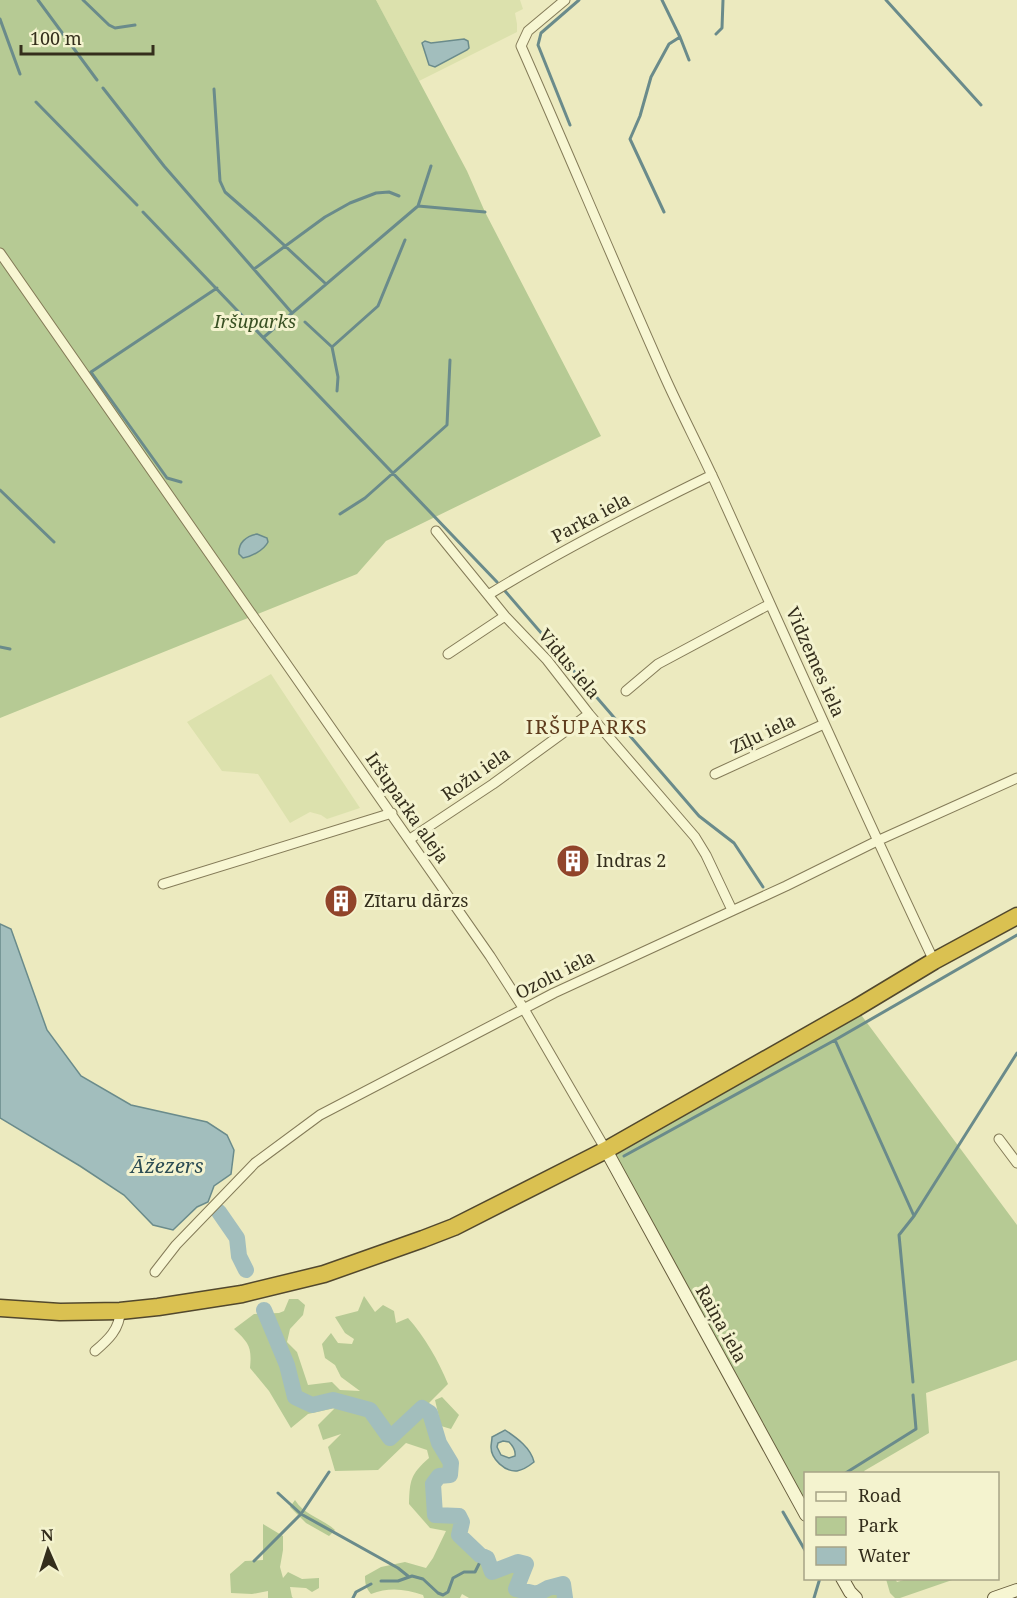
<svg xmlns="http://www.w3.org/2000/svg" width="1017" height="1598" viewBox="0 0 1017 1598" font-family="'Noto Serif',serif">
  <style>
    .farmland { fill: #dce1ad }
    .green { fill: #b6ca94 }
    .water { fill: #a2bebd; stroke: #6a8b8b; stroke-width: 1.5; fill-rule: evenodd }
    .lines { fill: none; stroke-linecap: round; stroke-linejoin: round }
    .stream { stroke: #6a8b8b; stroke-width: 3 }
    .river { stroke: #a2bebd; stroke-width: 16 }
    .street-casing { stroke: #847b58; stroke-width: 11 }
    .secondary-casing { stroke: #665c3c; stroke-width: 14 }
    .highway-casing { stroke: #52482d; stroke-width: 19 }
    .street { stroke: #f7f6d2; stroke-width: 9 }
    .secondary { stroke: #f7f6d2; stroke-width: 12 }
    .highway { stroke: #dac151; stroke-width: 16 }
    .labels { text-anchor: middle; stroke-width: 6; stroke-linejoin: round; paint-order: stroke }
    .park-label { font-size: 18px; font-style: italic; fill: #395023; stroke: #f4f3cf }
    .street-label { font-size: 18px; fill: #342e1c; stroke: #f4f3cf }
    .poi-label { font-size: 18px; fill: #342e1c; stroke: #f4f3cf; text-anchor: start }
    .neighbourhood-label { font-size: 20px; letter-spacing: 1.5px; fill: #5f3c1d; stroke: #f4f3cf }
    .water-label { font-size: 20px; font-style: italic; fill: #2c4c54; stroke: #f4f3cf }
  </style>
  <rect width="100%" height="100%" fill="#eceabf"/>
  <path class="farmland" d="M376,0H520L523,9L515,13L517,24V32L419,81Z
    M271,674L360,808L327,819L321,815L310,812L290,823L258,774L222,771L187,722Z"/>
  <path class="green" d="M0,0H376L467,171L485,212L601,436L386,541L357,574L0,718Z
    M856,1008L1017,1225V1360L926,1393L929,1433L864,1471L865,1473L806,1474L805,1505L606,1150Z
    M364,1296L375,1312L383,1305L394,1311L396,1323L408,1318C425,1337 438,1360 448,1384L427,1405L437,1426L439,1443L451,1463L450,1475L439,1476L433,1484L435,1514L455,1516L462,1522L459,1535L480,1555L487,1558L492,1571L518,1562L526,1564L516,1589L537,1594L548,1588L563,1584L565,1598H469L462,1594L460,1598H424L423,1595C405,1589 389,1587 371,1594C366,1588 365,1584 365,1576L381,1567L405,1562L426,1568L433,1558L446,1531L430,1528L409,1504C410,1480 410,1475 429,1458L427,1450L406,1443L378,1470L335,1471L328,1447L341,1434L323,1440L318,1425L335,1408L308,1414L291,1428L269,1391L250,1368C252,1347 249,1343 234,1329L254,1314L279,1313L284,1311L289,1299H298L305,1305L303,1315L290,1329L287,1342L297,1352L308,1385L332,1382L340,1390L360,1391L341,1377L335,1365L325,1358L322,1344L331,1333L338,1343L352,1344L354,1339L345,1333L335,1317L358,1311Z
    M442,1397L459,1415L451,1429L441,1426L435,1400Z
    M295,1500C304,1515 323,1519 335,1530L329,1536L306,1523L290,1507Z
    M263,1524L283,1536V1550L280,1567L283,1578L288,1572L302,1579L319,1578V1588L312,1592L306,1588L290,1587L292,1597L293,1598H268V1591L252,1594L231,1593L230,1574L245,1561L263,1560Z
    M886,1579H895L897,1582L907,1579H955L900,1598H895L890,1593Z"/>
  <path class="water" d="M464,39L468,41L469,48L467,50L435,67L429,65L422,43L425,41L431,43Z
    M257,534L267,538L268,542C264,550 251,557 243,558L239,554C238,543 246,536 257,534Z
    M0,924L11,929L47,1030L81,1076L131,1105L207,1122L227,1135L234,1150L231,1174L214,1186L208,1202L197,1207L173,1230L153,1225L124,1195L80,1166L0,1118Z
    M505,1430C517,1438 531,1448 534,1462C529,1466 523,1470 517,1471C505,1472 491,1459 491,1447C491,1444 492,1441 492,1437ZM503,1441L509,1442C513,1446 516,1450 515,1456L509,1458L501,1455L497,1447L498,1443Z"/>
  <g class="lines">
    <path class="stream" d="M38,0L97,80
      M83,0L109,25L115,28L135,25
      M662,0L680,37L689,60
      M886,0L981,105
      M0,19L20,74
      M716,34L722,28L723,0
      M103,88L164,166L292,313
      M214,89L220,181L225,192L256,219L326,284
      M36,102L137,205
      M570,125L538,45L541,33L579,0
      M418,206L431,166
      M143,212L497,582
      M664,212L630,139L640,116L651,77L669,44L680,37
      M254,269L325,217L350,203L376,193L389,192L399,196
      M305,322L332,347L338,377L337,391
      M264,337L418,206L485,212
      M332,347L378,306L405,240
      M181,482L167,478L91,372L217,288
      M0,490L54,542
      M340,514L365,498L447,425L450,360
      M505,591L699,816L734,843L763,887
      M0,647L10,649
      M835,1040L914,1216
      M624,1156L835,1040L1017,935
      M913,1382L899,1235L914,1216L1017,1053
      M844,1474L916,1429L913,1395
      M278,1493L301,1514L398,1568L408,1576
      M783,1512L806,1552
      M254,1561L301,1514L329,1472
      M381,1581H398L412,1576L423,1579L438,1593L443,1595L448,1592L453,1578L464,1572H475L480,1562V1555
      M353,1598L356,1592L371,1584
      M814,1598L820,1578"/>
    <path class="river" d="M219,1212L237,1238L239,1256L246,1270
      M264,1310L287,1365L295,1397L312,1405L333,1400L370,1410L390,1438L422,1408L430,1413L439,1443L451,1463L450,1475L439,1476L433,1484L435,1515L459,1516L462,1522L459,1535L480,1555L487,1558L492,1572L518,1562L526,1564L516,1589L537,1594L548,1588L563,1584L565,1598"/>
    <g class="street-casing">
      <path id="street" d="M565,0L528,31L521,46C569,155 615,265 664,375C680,411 699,447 716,484C788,643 859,803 934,961
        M0,253L490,956L524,1009L606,1150
        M436,531L505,616L547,660L589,714L695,837L706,855L732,910
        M488,595C560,551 636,512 712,475
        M448,654L505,616
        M626,691L658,664L770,604
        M715,774L824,724
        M410,839L493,784L589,714
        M163,884L392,813
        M999,1139L1017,1163
        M155,1272L176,1245L255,1163L320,1115L554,993L786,886L877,841L1017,778
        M95,1351C108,1340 120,1329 120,1311"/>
    </g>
    <g class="secondary-casing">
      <path id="secondary" d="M606,1150L806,1515
        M842,1578L850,1592L856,1598
        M994,1598L1017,1590"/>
    </g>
    <g class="highway-casing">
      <path id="highway" d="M0,1308L60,1312L120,1311L158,1307L242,1294L324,1274L423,1239L454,1227L606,1150L856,1008L934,961L1017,916"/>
    </g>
    <use href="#street" class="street"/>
    <use href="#secondary" class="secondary"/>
    <use href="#highway" class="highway"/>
  </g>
  <defs>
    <g id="building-disc" transform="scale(1.725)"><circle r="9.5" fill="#91442a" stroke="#f4f3cf"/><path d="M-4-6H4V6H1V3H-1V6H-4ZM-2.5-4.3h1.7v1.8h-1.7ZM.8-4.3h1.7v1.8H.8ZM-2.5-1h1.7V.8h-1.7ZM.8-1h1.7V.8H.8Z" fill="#fff"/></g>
  </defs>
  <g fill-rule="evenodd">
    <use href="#building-disc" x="573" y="861"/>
    <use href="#building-disc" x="341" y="901"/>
  </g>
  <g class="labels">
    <g class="park-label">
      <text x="255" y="328">Iršuparks</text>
    </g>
    <g class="street-label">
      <text transform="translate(591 518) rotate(-28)" y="6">Parka iela</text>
      <text transform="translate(815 662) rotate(66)" y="6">Vidzemes iela</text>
      <text transform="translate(569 664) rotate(50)" y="6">Vidus iela</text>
      <text transform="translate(763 734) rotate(-25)" y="6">Zīļu iela</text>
      <text transform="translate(476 774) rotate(-35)" y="6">Rožu iela</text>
      <text transform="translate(407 808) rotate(55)" y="6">Iršuparka aleja</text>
      <text transform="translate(555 975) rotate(-27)" y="6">Ozolu iela</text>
      <text transform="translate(721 1324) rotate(61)" y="6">Raiņa iela</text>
    </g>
    <g class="poi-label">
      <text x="596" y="867">Indras 2</text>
      <text x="364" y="907">Zītaru dārzs</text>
    </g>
    <g class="neighbourhood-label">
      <text x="587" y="734">IRŠUPARKS</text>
    </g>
    <g class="water-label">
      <text x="167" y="1173">Āžezers</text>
    </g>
  </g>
  <rect x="804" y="1472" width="195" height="108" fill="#f4f3cf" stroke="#a7a487" stroke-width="1.5"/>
  <rect x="816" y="1492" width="30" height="9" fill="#f7f6d2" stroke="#a7a487" stroke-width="1.5"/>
  <text x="858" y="1502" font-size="18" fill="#342e1c">Road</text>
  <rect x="816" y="1517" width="30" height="18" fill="#b6ca94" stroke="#a7a487" stroke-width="1.5"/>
  <text x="858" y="1532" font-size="18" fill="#342e1c">Park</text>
  <rect x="816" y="1547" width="30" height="18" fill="#a2bebd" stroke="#a7a487" stroke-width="1.5"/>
  <text x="858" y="1562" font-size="18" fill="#342e1c">Water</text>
  <g transform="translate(48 1550) rotate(357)" stroke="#f4f3cf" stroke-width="4.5" paint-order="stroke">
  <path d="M0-4.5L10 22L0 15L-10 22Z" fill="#342e1c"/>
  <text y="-9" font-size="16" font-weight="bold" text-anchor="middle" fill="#342e1c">N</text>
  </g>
  <path d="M21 45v9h132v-9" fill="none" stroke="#342e1c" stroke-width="3"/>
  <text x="30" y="45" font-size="18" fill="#342e1c" stroke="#f4f3cf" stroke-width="4.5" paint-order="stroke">100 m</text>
</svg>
